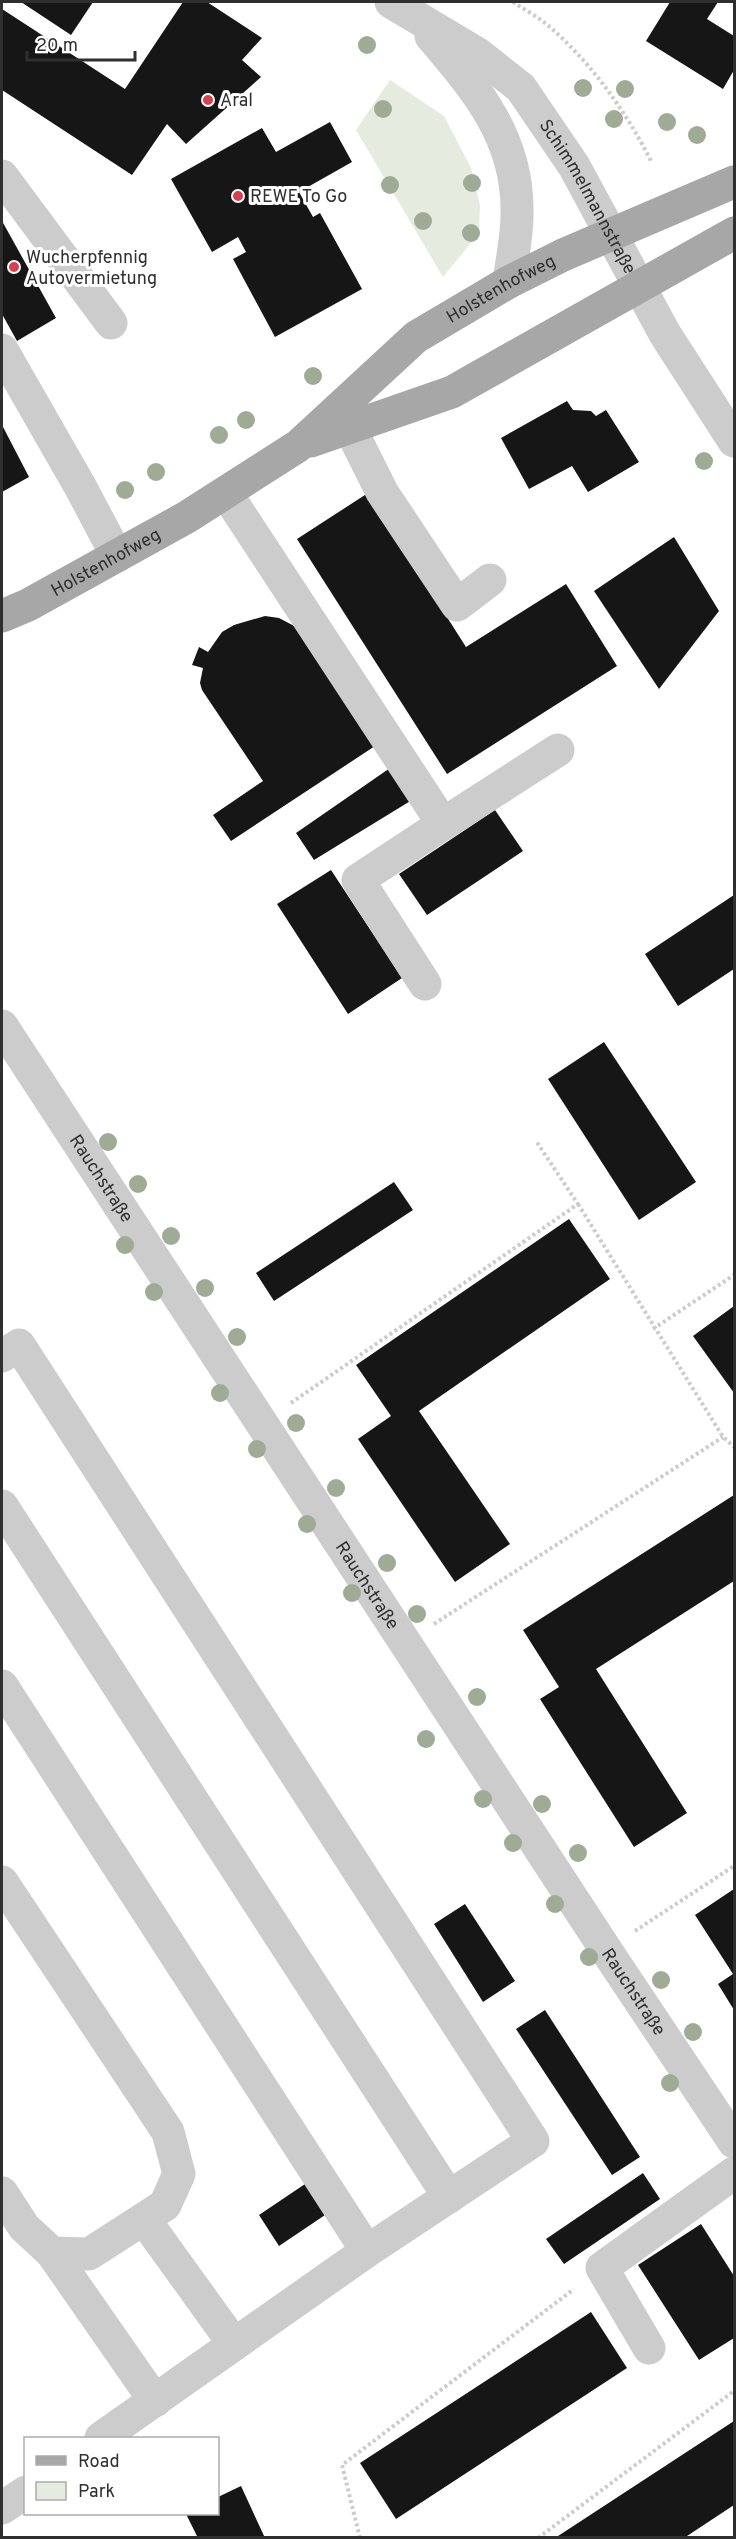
<svg xmlns="http://www.w3.org/2000/svg" width="736" height="2539" viewBox="0 0 736 2539" font-family="Overpass,sans-serif">
  <style>
    .green { fill: #e5ebde }
    .building { fill: #161616 }
    .lines { fill: none; stroke-linecap: round; stroke-linejoin: round }
    .path { stroke: #ccc; stroke-width: 4; stroke-dasharray: 3 3; stroke-linecap: butt }
    .minor { stroke: #ccc; stroke-width: 33 }
    .major { stroke: #a7a7a7; stroke-width: 33 }
    .tree { fill: #a0ab96 }
    .poi-dot { fill: #d7404f; stroke: #fff; stroke-width: 2 }
    .labels { text-anchor: middle; stroke-width: 6; stroke-linejoin: round; paint-order: stroke }
    .poi-label { font-size: 18px; fill: #2f2f2f; stroke: #fff; text-anchor: start }
    .street-label { font-size: 18px; fill: #2f2f2f; stroke: #fff }
  </style>
  <rect width="100%" height="100%" fill="#fff"/>
  <path class="green" d="M390,80L444,116L471,168L480,205L479,233L443,277L356,130Z"/>
  <path class="building" d="M21,2H93L71,35Z
    M183,2H207L262,38L242,60L261,77L186,144L167,124L132,175L2,90V9L125,89Z
    M670,2H718L707,19L734,36V70L723,89L646,41Z
    M330,122L352,162L299,192L313,217L320,213L362,289L275,337L233,259L246,252L238,237L212,252L171,179L262,128L276,152Z
    M2,221L56,318L17,341L2,314Z
    M567,401L573,410L591,411L596,416L606,410L639,462L588,492L572,466L529,489L501,438Z
    M2,425L29,477L2,492Z
    M368,493L466,647L566,584L617,666L447,774L297,539Z
    M674,537L719,611L659,689L594,591Z
    M265,616L279,618L298,628L375,746L231,841L213,815L263,781L202,690L200,683L203,668L192,665L199,647L208,652L222,632L234,625Z
    M390,768L412,800L314,860L296,833Z
    M495,810L523,851L427,915L399,874Z
    M331,870L402,978L348,1014L277,904Z
    M734,895V969L678,1006L645,954Z
    M604,1042L696,1182L639,1220L548,1079Z
    M394,1182L413,1210L274,1301L256,1273Z
    M569,1219L610,1279L419,1411L510,1544L455,1582L358,1439L391,1416L356,1365Z
    M734,1306V1393L693,1336Z
    M734,1495V1581L596,1669L687,1813L634,1847L540,1699L559,1687L523,1630Z
    M734,1889V2010L718,1984L733,1974L695,1915Z
    M465,1904L515,1981L483,2002L434,1924Z
    M545,2010L640,2157L612,2175L516,2029Z
    M643,2173L660,2199L564,2264L546,2239Z
    M308,2182L328,2213L279,2246L259,2215Z
    M701,2224L734,2276V2338L699,2360L638,2265Z
    M591,2312L627,2368L396,2519L360,2463Z
    M734,2421V2505L684,2538H555Z
    M241,2486L265,2538H198L186,2514H218V2497Z"/>
  <g class="lines">
    <path class="path" d="M513,2C525,10 540,18 551,28C593,65 627,113 652,163
      M578,1204L723,1437L734,1447
      M653,1329L734,1275
      M291,1403L578,1204L536,1141
      M434,1624L723,1437
      M635,1931L734,1866
      M360,2538L342,2465L574,2289
      M538,2538L734,2391"/>
    <g class="minor">
      <path id="s1" d="M391,2L478,54L521,88L574,166L665,334L734,441"/>
      <path d="M431,36C475,88 517,136 517,209C518,233 512,258 509,282"/>
      <path d="M2,176L111,323"/>
      <path d="M2,350L81,488L117,556"/>
      <path d="M350,428L382,492L457,605L490,580"/>
      <path d="M226,493L443,824L358,880L425,984"/>
      <path d="M443,824L558,750"/>
      <path id="s2" d="M2,1026L606,1950L734,2142"/>
      <path d="M2,1356L19,1345L533,2141L367,2251L101,2438"/>
      <path d="M2,1506L449,2197"/>
      <path d="M2,1686L367,2251"/>
      <path d="M2,1882L168,2132L179,2174L165,2205L89,2254L52,2253L24,2227L2,2193"/>
      <path d="M144,2219L234,2344"/>
      <path d="M52,2253L155,2401"/>
      <path d="M649,2348L602,2268L734,2173"/>
      <path d="M2,2508L26,2492"/>
    </g>
    <g class="major">
      <path d="M311,441L452,392L734,233"/>
      <path id="s3" d="M2,616L28,605L187,517L298,446L416,337L509,282L563,255L734,182"/>
    </g>
  </g>
  <g class="tree">
    <circle cx="367" cy="45" r="9"/>
    <circle cx="583" cy="88" r="9"/>
    <circle cx="625" cy="89" r="9"/>
    <circle cx="383" cy="109" r="9"/>
    <circle cx="614" cy="119" r="9"/>
    <circle cx="667" cy="122" r="9"/>
    <circle cx="697" cy="135" r="9"/>
    <circle cx="472" cy="183" r="9"/>
    <circle cx="390" cy="185" r="9"/>
    <circle cx="423" cy="221" r="9"/>
    <circle cx="471" cy="233" r="9"/>
    <circle cx="313" cy="376" r="9"/>
    <circle cx="246" cy="420" r="9"/>
    <circle cx="219" cy="435" r="9"/>
    <circle cx="704" cy="461" r="9"/>
    <circle cx="156" cy="472" r="9"/>
    <circle cx="125" cy="490" r="9"/>
    <circle cx="108" cy="1142" r="9"/>
    <circle cx="138" cy="1184" r="9"/>
    <circle cx="171" cy="1236" r="9"/>
    <circle cx="125" cy="1245" r="9"/>
    <circle cx="205" cy="1288" r="9"/>
    <circle cx="154" cy="1292" r="9"/>
    <circle cx="237" cy="1337" r="9"/>
    <circle cx="220" cy="1393" r="9"/>
    <circle cx="296" cy="1423" r="9"/>
    <circle cx="257" cy="1449" r="9"/>
    <circle cx="336" cy="1488" r="9"/>
    <circle cx="307" cy="1524" r="9"/>
    <circle cx="387" cy="1563" r="9"/>
    <circle cx="352" cy="1593" r="9"/>
    <circle cx="417" cy="1614" r="9"/>
    <circle cx="477" cy="1697" r="9"/>
    <circle cx="426" cy="1739" r="9"/>
    <circle cx="483" cy="1799" r="9"/>
    <circle cx="542" cy="1804" r="9"/>
    <circle cx="513" cy="1843" r="9"/>
    <circle cx="578" cy="1853" r="9"/>
    <circle cx="555" cy="1904" r="9"/>
    <circle cx="589" cy="1957" r="9"/>
    <circle cx="661" cy="1980" r="9"/>
    <circle cx="693" cy="2032" r="9"/>
    <circle cx="670" cy="2083" r="9"/>
  </g>
  <g class="poi-dot">
    <circle cx="208" cy="100" r="6"/>
    <circle cx="238" cy="196" r="6"/>
    <circle cx="14" cy="267" r="6"/>
  </g>
  <g class="labels">
    <g class="poi-label">
      <text x="220" y="106">Aral</text>
      <text x="250" y="202">REWE To Go</text>
      <text x="26" y="263">Wucherpfennig<tspan x="26" dy="21">Autovermietung</tspan></text>
    </g>
    <g class="street-label">
      <text dy="6" stroke="none"><textPath href="#s1" startOffset="284">Schimmelmannstraße</textPath></text>
      <text dy="6" stroke="none"><textPath href="#s3" startOffset="600">Holstenhofweg</textPath></text>
      <text dy="6" stroke="none"><textPath href="#s3" startOffset="117">Holstenhofweg</textPath></text>
      <text dy="6" stroke="none"><textPath href="#s2" startOffset="182">Rauchstraße</textPath></text>
      <text dy="6" stroke="none"><textPath href="#s2" startOffset="668">Rauchstraße</textPath></text>
      <text dy="6" stroke="none"><textPath href="#s2" startOffset="1154">Rauchstraße</textPath></text>
    </g>
  </g>
  <rect width="736" height="2539" fill="none" stroke="#2f2f2f" stroke-width="6"/>
  <rect x="24" y="2437" width="195" height="78" fill="#ffffff" stroke="#acacac" stroke-width="1.5"/>
  <rect x="36" y="2456" width="30" height="9" fill="#a7a7a7" stroke="#acacac" stroke-width="1.5"/>
  <text x="78" y="2467" font-size="18" fill="#2f2f2f">Road</text>
  <rect x="36" y="2482" width="30" height="18" fill="#e5ebde" stroke="#acacac" stroke-width="1.5"/>
  <text x="78" y="2497" font-size="18" fill="#2f2f2f">Park</text>
  <path d="M27 51v9h108v-9" fill="none" stroke="#2f2f2f" stroke-width="3"/>
  <text x="36" y="51" font-size="18" fill="#2f2f2f" stroke="#ffffff" stroke-width="4.5" paint-order="stroke">20 m</text>
</svg>
